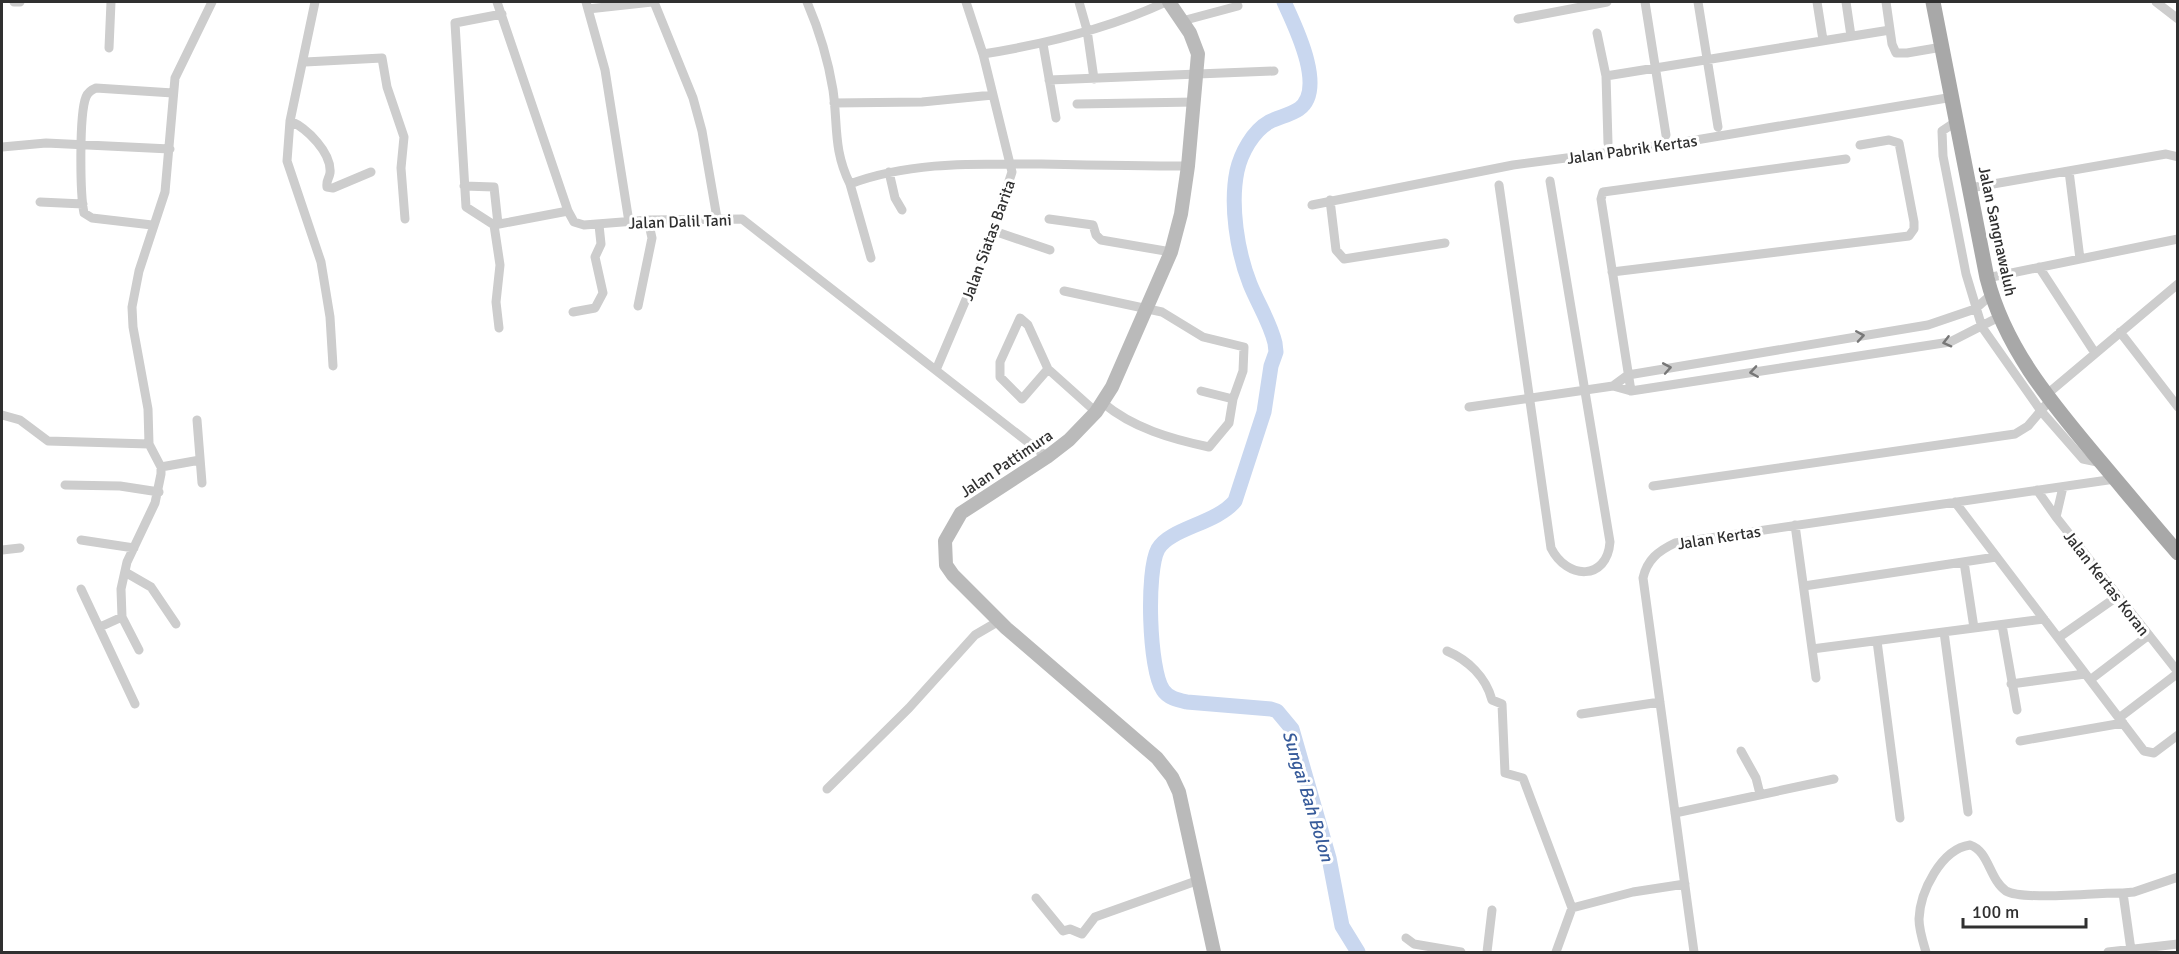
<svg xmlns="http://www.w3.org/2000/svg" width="2179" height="954" viewBox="0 0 2179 954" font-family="Signika,sans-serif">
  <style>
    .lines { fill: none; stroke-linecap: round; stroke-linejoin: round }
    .river { stroke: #c9d7ef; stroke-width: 15 }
    .street { stroke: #cdcdcd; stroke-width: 9 }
    .secondary { stroke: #bababa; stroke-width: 14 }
    .primary { stroke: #a8a8a8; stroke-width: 15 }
    .oneway { stroke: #777 }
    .labels { text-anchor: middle; stroke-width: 6; stroke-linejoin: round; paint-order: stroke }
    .street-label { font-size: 16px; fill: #303030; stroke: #fff }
    .water-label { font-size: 18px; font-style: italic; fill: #375b9a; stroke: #fff }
  </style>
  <rect width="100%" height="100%" fill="#fff"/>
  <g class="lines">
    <path class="river" d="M1284,2C1294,24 1327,89 1299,109C1290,115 1279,117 1269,122C1253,131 1241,153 1237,171C1230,205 1237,251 1250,284C1258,304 1270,322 1275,343L1276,352L1271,366L1264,412L1235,501C1216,524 1170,528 1158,549C1146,571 1149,670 1163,690C1168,698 1178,700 1187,702L1271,709L1277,711L1292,729L1329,858L1342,926L1358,952"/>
    <path class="street" d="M14,2H20
      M315,2L290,121L287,161L321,262L330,317L333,366
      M497,2L568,211L574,222L584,225L648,220L742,219L1047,457
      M586,2L605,70L629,222
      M654,2L693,98L702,131L717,218
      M807,2C819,30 828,59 833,90C838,125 833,150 850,184C911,161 977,164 1041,164C1090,165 1139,166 1188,166
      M1079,2L1087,30L1094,79
      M1645,2L1666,135
      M1698,2L1718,127
      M1817,2L1823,40
      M1846,2L1851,36
      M1886,2L1892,44L1896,53H1907L1942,47
      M2156,2L2178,19
      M588,9L652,2
      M502,14L455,23L466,207L494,225L568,211
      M1518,19L1607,2
      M1182,21L1238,6
      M1597,33L1606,76
      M1043,44L1056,118
      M109,48L111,2
      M983,54C1046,44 1108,29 1166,2
      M305,62L382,58L387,87L404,137L401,168L405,219
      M1049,80L1274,71
      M834,103L922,102L993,95
      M1077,104L1195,102
      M290,121C307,128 332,153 330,173C329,179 326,180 327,187L333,188L371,172
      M1957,121L1942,131L1943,156L1966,274L1982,327L2041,411L2083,459L2102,463
      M1608,143L1606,76L1890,30
      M2,147L46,143L170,149
      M2069,171L2080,259
      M889,172L895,198L902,210
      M850,184L871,258
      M1499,185L1551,548C1567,580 1607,581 1610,542L1550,181
      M464,186L494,187L498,224
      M1970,188L2166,154L2178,157
      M1330,200L1336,250L1344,259L1445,243
      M40,202L83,204
      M1312,205L1513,165L1666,145L1953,97
      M1049,219L1093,225L1096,235L1101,240L1171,252
      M152,225L92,218L84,213C80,194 79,114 86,97C88,92 91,90 96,88L173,93
      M494,225L500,265L496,302L499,328
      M994,231L1050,250
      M2039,267L2095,353
      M1612,272L1909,236L1914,229V222L1899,143L1889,140L1860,145
      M1987,278L2178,239
      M1064,291L1162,312L1203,337L1244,347L1243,371L1233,399L1201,391
      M638,306L652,238L648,220
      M573,312L595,308L603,293L595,257L601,244L599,225
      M2120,332L2178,407
      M1048,369L1022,399L1000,377V362L1020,318L1028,325L1048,369L1096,412
      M936,370L984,257L1012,172L983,54L966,2
      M1613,386L1628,375L1928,325L1975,309L1991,295
      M1631,391L1601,199L1603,192L1846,159
      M2046,395L2178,284
      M1103,403C1133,428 1171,439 1209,447L1229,423L1233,399
      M1469,407L1613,386L1631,391L1950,342L1999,317
      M2,415L20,420L48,441L149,444
      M197,420L202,483
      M161,467L200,460
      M65,485L120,486L159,492
      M1653,486L2015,434L2028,426L2050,400
      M2063,487L2056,517L2178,672
      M2037,490L2056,517
      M1955,502L2144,751L2154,753L2178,735
      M1795,525L1816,678
      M81,540L134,548
      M2,550L20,548
      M1964,562L1974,628
      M125,572L151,587L176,624
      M1804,586L1996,557
      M81,589L135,704
      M2002,625L2017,710
      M100,627L122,617
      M1944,632L1968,812
      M2058,638L2118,596
      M1877,641L1900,818
      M1812,649L2044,619
      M139,650L122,617L121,589L127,562L155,503L161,474V467L149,444L148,409L133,327L132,307L139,271L165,192L175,78L212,2
      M1447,651C1468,660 1486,677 1492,700L1502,704L1505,773L1523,778L1572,908
      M2090,680L2149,635
      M2011,684L2085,674
      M1581,714L1660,702
      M2119,718L2178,673
      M2020,741L2123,723
      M1741,751L1756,778L1760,794
      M827,789L909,708L975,635L999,621
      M1675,813L1834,779
      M2123,893L2134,892L2178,877
      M1036,898L1063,931L1070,929L1082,934L1095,917L1199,880
      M1406,938L1414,944L1461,952
      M1487,952L1492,910
      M1556,952L1572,908L1633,892L1685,884
      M1694,952L1643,578C1647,560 1658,551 1675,543L2115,479
      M1926,952C1923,942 1919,930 1919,919C1920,892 1941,849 1970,845C1989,851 1989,879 2006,891C2023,901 2098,892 2123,893L2131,950
      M2108,952L2178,944"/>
    <path class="secondary" d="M1169,2L1190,33L1198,54L1188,166L1181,214L1171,252L1112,387L1096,412L1069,440L1047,457L961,513L945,541L946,565L953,575L1006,628L1157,758L1172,777L1179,792L1214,952"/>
    <path class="primary" d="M1933,2L1987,278C2005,348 2050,401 2095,455C2123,488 2150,521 2178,553"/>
  </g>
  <defs><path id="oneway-chevron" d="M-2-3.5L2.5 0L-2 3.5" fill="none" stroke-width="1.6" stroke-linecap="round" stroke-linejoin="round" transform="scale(1.5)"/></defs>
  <g class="oneway">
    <use href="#oneway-chevron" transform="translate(1860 336) rotate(-9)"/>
    <use href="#oneway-chevron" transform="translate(1947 342) rotate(166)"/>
    <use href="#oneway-chevron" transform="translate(1667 368) rotate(-10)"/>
    <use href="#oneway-chevron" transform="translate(1754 372) rotate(171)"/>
  </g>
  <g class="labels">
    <g class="street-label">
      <text transform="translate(1632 149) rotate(-8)" y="6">Jalan Pabrik Kertas</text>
      <text transform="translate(680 221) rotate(-2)" y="6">Jalan Dalil Tani</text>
      <text transform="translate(1998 231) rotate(78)" y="6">Jalan Sangnawaluh</text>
      <text transform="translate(988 240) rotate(-70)" y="6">Jalan Siatas Barita</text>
      <text transform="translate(1006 463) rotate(-34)" y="6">Jalan Pattimura</text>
      <text transform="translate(1719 537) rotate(-9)" y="6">Jalan Kertas</text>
      <text transform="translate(2107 583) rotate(52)" y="6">Jalan Kertas Koran</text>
    </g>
    <g class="water-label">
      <text transform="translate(1308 796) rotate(73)" y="6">Sungai Bah Bolon</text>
    </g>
  </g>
  <rect width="2179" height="954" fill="none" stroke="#303030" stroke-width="6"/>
  <path d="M1963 918v9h123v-9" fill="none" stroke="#303030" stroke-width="3"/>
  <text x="1972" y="918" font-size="18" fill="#303030" stroke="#ffffff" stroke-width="4.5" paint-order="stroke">100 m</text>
</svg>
